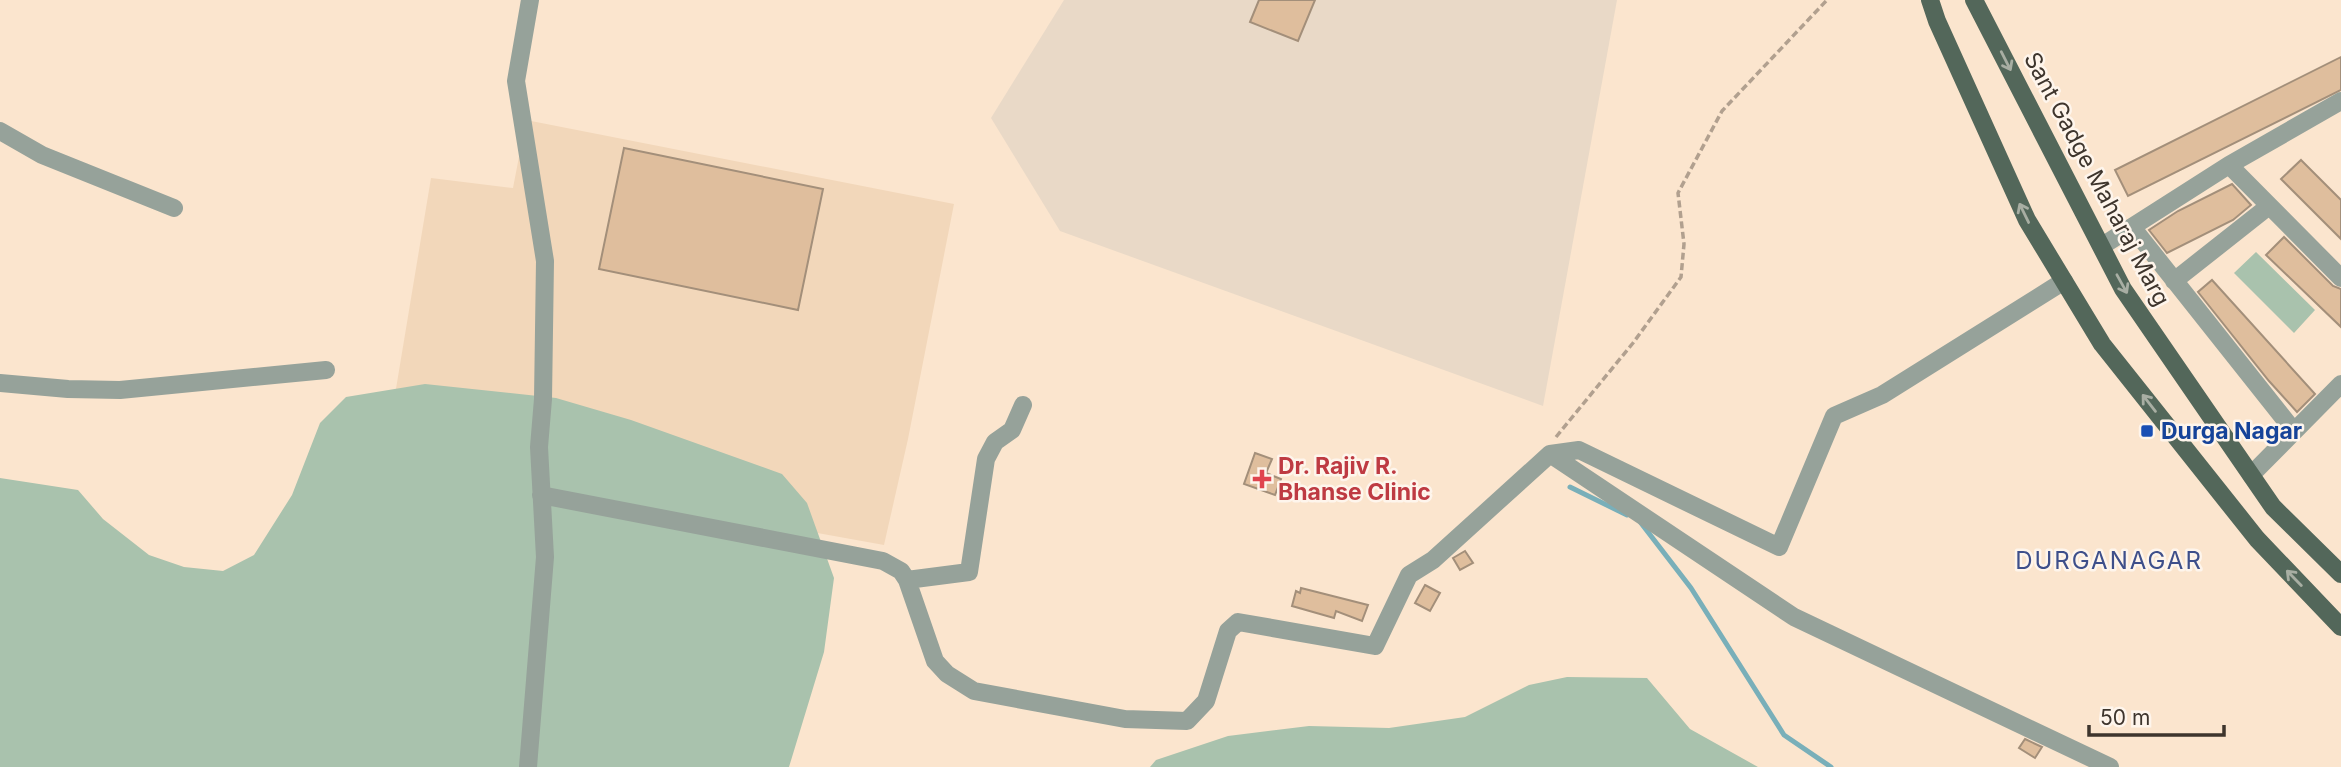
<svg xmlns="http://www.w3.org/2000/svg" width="2341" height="767" viewBox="0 0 2341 767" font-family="Inter,sans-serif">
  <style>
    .commercial { fill: #e9d9c7 }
    .built { fill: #f2d7ba }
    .green { fill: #a9c2ad }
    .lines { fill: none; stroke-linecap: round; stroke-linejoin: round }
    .stream { stroke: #79afb9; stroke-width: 5 }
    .building { fill: #dfbe9d; stroke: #a38f7a; stroke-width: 2 }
    .path { stroke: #b1a08f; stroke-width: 3.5; stroke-dasharray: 7 3.5; stroke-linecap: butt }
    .minor { stroke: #96a29a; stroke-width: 18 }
    .major { stroke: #53675a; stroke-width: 18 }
    .oneway { stroke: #a8aea3 }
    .transit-dot { fill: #1a4fb4; stroke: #fef5ec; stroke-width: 2.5 }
    .health-dot { fill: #e0444e; stroke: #fef5ec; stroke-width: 2.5 }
    .labels { text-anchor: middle; stroke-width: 5; stroke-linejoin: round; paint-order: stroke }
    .street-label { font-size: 23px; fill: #3e352d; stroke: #fef5ec }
    .transit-label { font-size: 23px; font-weight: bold; fill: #164399; stroke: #fef5ec; text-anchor: start }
    .health-label { font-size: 23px; font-weight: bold; fill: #be3a42; stroke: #fef5ec; text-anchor: start }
    .neighbourhood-label { font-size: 24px; letter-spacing: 2px; fill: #3e4f8a; stroke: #fef5ec }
  </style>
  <rect width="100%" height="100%" fill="#fbe5ce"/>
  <path class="commercial" d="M1064,0H1617L1543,406L1060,231L991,118Z"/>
  <path class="built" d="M526,120L954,204L908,439L884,545L385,455L431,178L513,188Z"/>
  <path class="green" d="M2256,252L2315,310L2294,333L2234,273Z
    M425,384L556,398L631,420L782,474L807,503L834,578L824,652L789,767H0V478L78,490L103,519L149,555L184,567L223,571L254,555L292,495L320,423L346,397Z
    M1567,677L1647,678L1690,729L1758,767H1150L1156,760L1228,736L1309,726L1389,728L1465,717L1529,685Z"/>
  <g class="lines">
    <path class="stream" d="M1570,487L1627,515
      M1641,523L1691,588L1784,735L1831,767"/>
  </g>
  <path class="building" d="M1259,0H1315L1298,41L1250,22Z
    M2341,57V90L2128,196L2115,170Z
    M624,148L823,189L798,310L599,269Z
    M2301,160L2341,200V239L2281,179Z
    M2232,184L2251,205L2233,220L2167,253L2149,230L2178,211Z
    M2284,237L2333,286L2341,289V327L2266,255Z
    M2212,280L2315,394L2297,412L2269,381L2198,292Z
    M1255,453L1272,459L1266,473L1281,479L1275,495L1244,484Z
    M1465,551L1473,563L1460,570L1453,558Z
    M1425,585L1440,593L1430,611L1415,603Z
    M1301,588L1368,605L1362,621L1336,611L1334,618L1292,606L1296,591L1300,593Z
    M2025,739L2042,747L2035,758L2019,748Z"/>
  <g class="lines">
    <path class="path" d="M1556,437L1633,343L1681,277L1684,244L1678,193L1722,111L1827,0"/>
    <path class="minor" d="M0,131L42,155L174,208
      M2229,165L2341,278
      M2132,227L2293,430
      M2102,246L2229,165L2341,101
      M2174,281L2269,206
      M0,383L68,389L120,390L326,370
      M1550,454L1794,617L2110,767
      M2251,475L2341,384
      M541,495L883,561L901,571L907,580L935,661L947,674L974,691L1125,719L1187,721L1206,701L1228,631L1238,622L1375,646L1409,575L1433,560L1550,454L1579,450L1779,547L1834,416L1882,395L2064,281
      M907,580L969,572L986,459L995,442L1012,430L1023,405
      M528,767L545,557L539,447L543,399L545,261L516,81L530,0"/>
    <path class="major" d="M1930,0L1937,21L2027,220L2102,344L2257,539L2341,627
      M1974,0L2123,289L2273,507L2341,574"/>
  </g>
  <defs><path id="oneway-shaft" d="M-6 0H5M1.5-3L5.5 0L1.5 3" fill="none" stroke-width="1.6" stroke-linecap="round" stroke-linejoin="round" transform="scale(1.75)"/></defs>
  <g class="oneway">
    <use href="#oneway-shaft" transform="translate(2006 61) rotate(63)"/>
    <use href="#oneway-shaft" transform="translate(2024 213) rotate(-116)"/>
    <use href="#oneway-shaft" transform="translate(2122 284) rotate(61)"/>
    <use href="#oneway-shaft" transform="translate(2149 403) rotate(-128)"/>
    <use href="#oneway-shaft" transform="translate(2294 578) rotate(-134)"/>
  </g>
  <rect class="transit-dot" x="2140" y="424" width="14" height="14" rx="3.5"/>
  <path class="health-dot" d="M1258.5 468.5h7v7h7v7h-7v7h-7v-7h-7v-7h7z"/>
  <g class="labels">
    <g class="street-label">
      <text transform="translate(2097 179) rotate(62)" y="8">Sant Gadge Maharaj Marg</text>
    </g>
    <g class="transit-label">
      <text x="2161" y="439">Durga Nagar</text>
    </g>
    <g class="health-label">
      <text x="1278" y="474">Dr. Rajiv R.<tspan x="1278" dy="26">Bhanse Clinic</tspan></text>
    </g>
    <g class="neighbourhood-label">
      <text x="2109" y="569">DURGANAGAR</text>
    </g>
  </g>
  <path d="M2089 725v10h135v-10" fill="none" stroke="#3e352d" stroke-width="3.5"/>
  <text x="2100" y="725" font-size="21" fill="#3e352d" stroke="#fef5ec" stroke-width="5" paint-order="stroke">50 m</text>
</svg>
